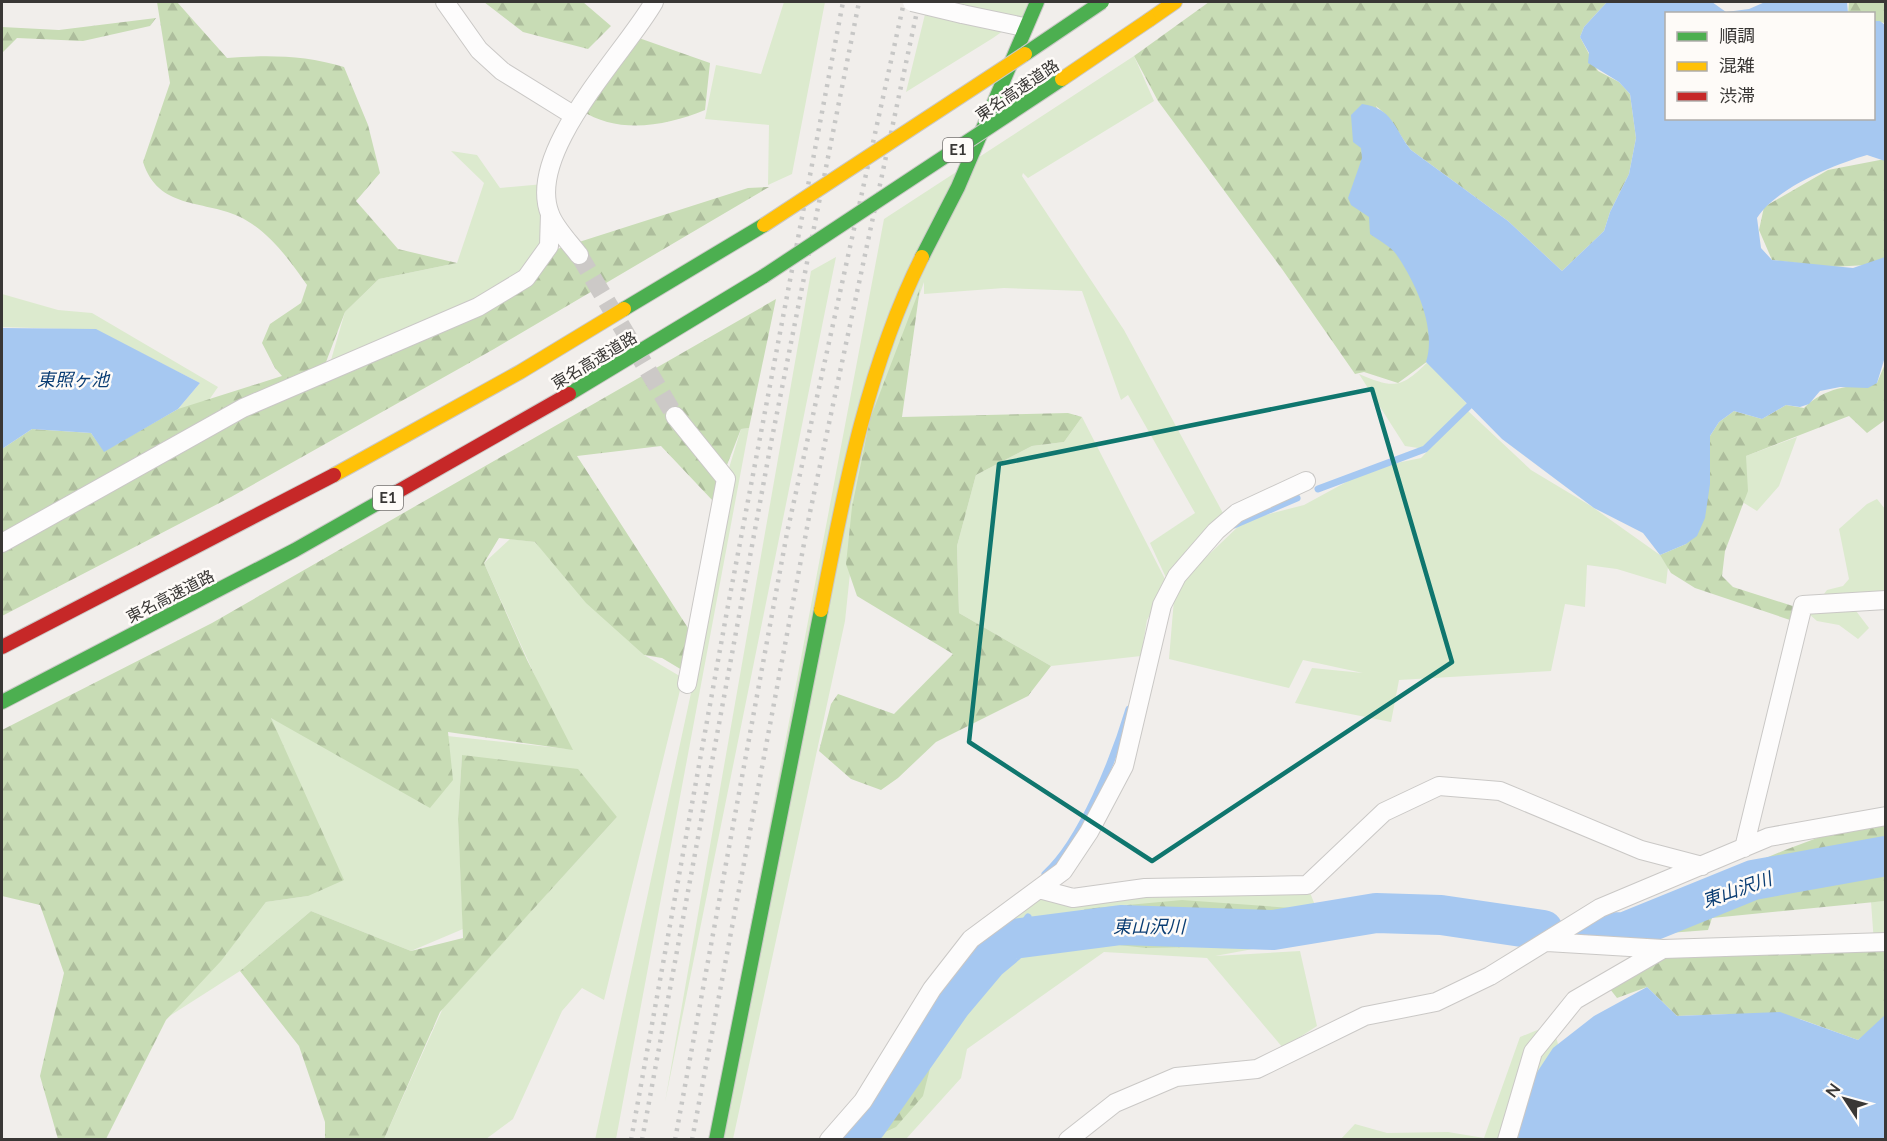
<svg xmlns="http://www.w3.org/2000/svg" width="1887" height="1141" viewBox="0 0 1887 1141" font-family="Lato,'Noto Sans JP',sans-serif">
  <style>
    .green { fill: #dceace }
    .forest { fill: url(#forest-firs) }
    .water { fill: #a6c8f1 }
    .lines { fill: none; stroke-linecap: round; stroke-linejoin: round }
    .stream { stroke: #a6c8f1; stroke-width: 7 }
    .river { stroke: #a6c8f1; stroke-width: 40 }
    .street-tunnel { stroke: #ccc9c7; stroke-width: 18; stroke-dasharray: 18 9; stroke-linecap: butt }
    .street-casing { stroke: #cac8c6; stroke-width: 20 }
    .fast-casing { stroke: #cac8c6; stroke-width: 16 }
    .slow-casing { stroke: #cac8c6; stroke-width: 16 }
    .jam-casing { stroke: #cac8c6; stroke-width: 16 }
    .street { stroke: #fdfcfc; stroke-width: 18 }
    .fast { stroke: #4caf50; stroke-width: 14 }
    .slow { stroke: #ffc107; stroke-width: 14 }
    .jam { stroke: #c62828; stroke-width: 14 }
    .rail { stroke: #c7c7c6; stroke-width: 4.5; stroke-dasharray: 3 6; stroke-linecap: butt }
    .street-bridge-casing { stroke: #cac8c6; stroke-width: 20; stroke-linecap: butt }
    .fast-bridge-casing { stroke: #cac8c6; stroke-width: 16; stroke-linecap: butt }
    .slow-bridge-casing { stroke: #cac8c6; stroke-width: 16; stroke-linecap: butt }
    .street-bridge { stroke: #fdfcfc; stroke-width: 18 }
    .fast-bridge { stroke: #4caf50; stroke-width: 14 }
    .slow-bridge { stroke: #ffc107; stroke-width: 14 }
    .marked { fill: none; stroke: #0f766e; stroke-width: 4.5; stroke-linejoin: round }
    .labels { text-anchor: middle; stroke-width: 5; stroke-linejoin: round; paint-order: stroke }
    .shield { fill: #fefbf8; stroke: #747270; stroke-width: 1.5 }
    .shield-label { font-size: 15px; font-weight: bold; fill: #393735 }
    .street-label { font-size: 16px; fill: #393735; stroke: #fefbf8 }
    .water-label { font-size: 18px; font-style: italic; fill: #0a3d73; stroke: #fefbf8 }
  </style>
  <defs>
    <pattern id="forest-firs" width="22" height="20" patternUnits="userSpaceOnUse" patternTransform="scale(1.5)"><rect width="22" height="20" fill="#c8dcb5"/><path d="M5 1l3.5 6h-7zM16 11l3.5 6h-7z" fill="#adbd9c"/></pattern>
  </defs>
  <rect width="100%" height="100%" fill="#f1eeeb"/>
  <path class="green" d="M784,2H825L792,174L768,185L769,125L705,119L716,65L761,74Z
    M928,2H1035L1033,10L993,38L906,92Z
    M1134,56L1154,101L1028,178L1023,173L1022,176L1124,330L1224,515L1168,582L1150,543L1195,513L1128,395L1121,400L1082,291L1004,288L924,294V282L862,459L845,621L733,1139L710,1140L884,219Z
    M451,151L477,155L500,188L544,184L549,246L522,276L477,303L331,360L345,312L379,279L457,263L484,183Z
    M836,257L665,1102L811,271Z
    M2,294L58,310L92,313L218,387L200,413L178,409L200,383L96,330L2,327Z
    M1432,358L1452,388L1469,406L1425,449L1405,446L1359,374C1398,391 1403,386 1432,358Z
    M1467,410L1531,470L1591,506L1660,555L1668,567L1666,584L1617,569L1587,565L1585,607L1565,604L1551,671L1399,680L1391,722L1295,703L1312,668L1363,673L1303,660L1289,688L1169,659L1175,587L1245,520L1304,505L1372,468L1421,458Z
    M1082,417L1167,583L1147,620L1141,656L1051,666L959,613L957,546L976,475L1032,446L1064,442Z
    M749,428L616,1139L595,1140L694,679L725,481L741,429Z
    M1797,437L1779,486L1757,511L1744,503L1746,456Z
    M1877,499L1885,509V593L1850,603L1869,628L1858,639L1839,625L1817,621L1809,614L1827,590L1843,586L1849,579L1839,529L1867,504Z
    M510,539L535,542L644,655L683,678L604,1000L582,988L562,1011L513,1119L486,1139H384L443,1008L617,817L462,755L458,819L463,929L411,951L311,911L240,971L168,1017L225,955L266,902L308,896L271,717L568,749L484,563Z
    M1307,885L1324,928L1308,939L1215,956L1300,951L1317,1026L1283,1048L1207,958L1104,952L967,1049L961,1078L906,1139L829,1140L971,939L1039,889L1073,898Z
    M1885,901V942L1874,943L1871,902Z
    M1552,1024L1558,1044L1528,1125L1527,1139L1340,1140L1355,1124L1387,1133L1448,1132L1484,1138L1520,1037Z"/>
  <path class="forest" d="M157,2H177L227,58C268,55 304,55 344,67L368,125L380,173L356,201L398,249L457,263L379,279L345,312L326,362L472,316L554,250L748,188L769,187L494,349L231,497L2,616V449L32,429L91,433L104,451L178,409L282,376L275,368L262,343L270,324L301,303L307,285C289,259 268,230 238,216C202,200 158,209 143,162L170,83Z
    M484,2H583L611,26L588,49L523,32Z
    M1209,2H1607L1584,27L1580,37L1598,71L1619,82L1630,94L1636,138L1629,174L1610,212L1604,231L1562,271L1508,221L1411,150C1396,131 1396,122 1376,106L1425,274L1432,358L1398,383L1364,372L1355,374L1282,269L1158,101L1134,56Z
    M1849,2H1885V23L1874,21V14H1848Z
    M156,18L150,26L83,41L17,38L2,53V27L59,30Z
    M636,37L710,63L705,110C666,126 618,135 581,110Z
    M1885,159V264L1831,267L1772,260L1759,230L1764,207L1828,170Z
    M920,288L902,417L1068,413L1082,417L1064,442L1032,446L976,475L957,546L959,613L1051,666L1028,696L936,742L898,778L881,790L851,779L819,751L831,704L838,694L894,714L953,654L857,596L846,564L852,507L870,419Z
    M776,299L749,428L741,429L713,501L661,446L577,456L688,628L682,670L662,658L644,655L586,603L535,542L499,538L484,563L527,660L573,750L448,732L453,780L430,808L271,718L344,880L308,896L266,902L221,961L166,1020L106,1139H58L40,1076L64,973L40,905L2,896V730L212,623Z
    M1885,364V420L1867,433L1849,416L1746,456L1748,491L1725,551L1722,576L1733,587L1802,609L1793,621L1695,588L1671,573L1660,555L1686,544L1710,476V436L1719,422L1734,411L1762,419L1786,405L1804,408C1825,387 1849,386 1877,383Z
    M462,755L578,769L617,817L440,1012L384,1139H325V1122L299,1046L240,971L311,911L411,951L463,938L458,819Z
    M1885,816V901L1712,918L1708,930L1591,939L1596,929L1785,850L1868,819Z
    M1182,900L1292,908L1307,919L1240,946L1146,948L1100,943L1084,909Z
    M1885,947V1018L1858,1040L1800,1019L1729,1014L1677,1016L1647,987L1617,998L1603,980L1665,949Z
    M944,1013L923,1096L896,1127L870,1139L830,1140Z"/>
  <path class="water" d="M1607,2H1712L1726,12L1749,9L1765,2H1847L1848,13L1666,14V118H1874V21H1880L1885,25V161L1867,155C1833,165 1776,188 1757,218L1761,248L1772,260L1853,268L1885,257V357L1877,383L1868,388L1840,387L1820,391L1809,404L1800,407L1786,405L1762,419L1734,411L1719,422L1710,436V484L1705,518L1697,536L1686,544L1660,555L1643,533L1594,508L1502,439L1426,362C1437,328 1415,281 1396,254C1390,246 1378,240 1370,234L1369,217L1351,205L1348,198L1362,158L1361,148L1353,142L1351,115L1362,104C1393,108 1394,129 1411,150L1508,221L1562,271L1604,231L1610,212L1629,174L1636,138L1630,94L1619,82L1588,63L1589,53L1580,37L1584,27Z
    M2,328L96,329L200,383L178,409L104,452L91,433L32,429L2,449Z
    M1647,987L1677,1016L1780,1012L1858,1040L1885,1015V1139L1518,1140L1520,1098L1553,1048L1594,1016Z"/>
  <g class="lines">
    <path class="stream" d="M1318,489L1425,449L1469,406
      M1234,525L1297,498
      M1045,874C1082,841 1115,756 1129,709
      M1013,939L1028,917"/>
    <path class="river" d="M1591,933L1625,932L1753,880L1886,856
      M850,1140L867,1124L951,1004L988,960L1013,939L1121,925L1273,930L1376,913L1441,915L1543,930"/>
    <path class="street-tunnel" d="M579,255L675,416"/>
    <g class="street-casing">
      <path id="street" d="M445,2L479,50L502,71L573,115
        M962,14L1024,27
        M579,255C570,243 555,228 550,214C525,152 625,53 654,2
        M675,416L726,479L687,684
        M2,543L243,408L478,307L526,278L549,246L550,214
        M1744,848L1803,605L1886,600
        M1039,889L1073,898L1145,888L1307,885L1384,812L1439,786L1500,791L1641,850L1702,866
        M1547,942L1663,949
        M829,1140L863,1101L932,989L971,939L1063,871L1089,832L1124,766L1162,605L1177,576L1216,531L1237,513L1306,481
        M1068,1140L1115,1103L1176,1077L1257,1069L1365,1016L1436,1002L1490,976L1600,908L1769,837L1886,816
        M1507,1140L1533,1052L1575,1000L1663,949L1886,942"/>
    </g>
    <g class="fast-casing">
      <path id="fast" d="M922,257L958,187L1037,2
        M624,309L764,225
        M569,394L764,276
        M2,702L295,550L397,492
        M716,1140L821,610"/>
    </g>
    <g class="slow-casing">
      <path id="slow" d="M1149,20L1175,2
        M334,475L520,372L624,309
        M821,610C844,491 867,367 922,257"/>
    </g>
    <g class="jam-casing">
      <path id="jam" d="M397,492L569,394
        M2,647L334,475"/>
    </g>
    <use href="#street" class="street"/>
    <use href="#fast" class="fast"/>
    <use href="#slow" class="slow"/>
    <use href="#jam" class="jam"/>
    <path class="rail" d="M631,1140L727,611L843,2
      M642,1140L771,443L859,2
      M675,1140L787,533L904,2
      M692,1140L809,517L919,2"/>
    <g class="street-bridge-casing">
      <path id="street-bridge" d="M912,2L962,14"/>
    </g>
    <g class="fast-bridge-casing">
      <path id="fast-bridge" d="M1025,54L1102,2
        M764,276L1062,79"/>
    </g>
    <g class="slow-bridge-casing">
      <path id="slow-bridge" d="M1062,79L1149,20
        M764,225L1025,54"/>
    </g>
    <use href="#street-bridge" class="street-bridge"/>
    <use href="#fast-bridge" class="fast-bridge"/>
    <use href="#slow-bridge" class="slow-bridge"/>
  </g>
  <path class="marked" d="M1372,389L1452,662L1152,861L969,742L999,464Z"/>
  <g class="labels">
    <g class="shield">
      <rect x="943" y="138" width="30" height="24" rx="4.5"/>
      <rect x="373" y="486" width="30" height="24" rx="4.5"/>
    </g>
    <g class="shield-label">
      <text x="958" y="155">E1</text>
      <text x="388" y="503">E1</text>
    </g>
    <g class="street-label">
      <text transform="translate(1017 90) rotate(-34)" y="6">東名高速道路</text>
      <text transform="translate(594 360) rotate(-31)" y="6">東名高速道路</text>
      <text transform="translate(170 596) rotate(-27)" y="6">東名高速道路</text>
    </g>
    <g class="water-label">
      <text x="73" y="386">東照ヶ池</text>
      <text transform="translate(1737 890) rotate(-19)" y="6">東山沢川</text>
      <text x="1149" y="933">東山沢川</text>
    </g>
  </g>
  <rect width="1887" height="1141" fill="none" stroke="#393735" stroke-width="6"/>
  <rect x="1665" y="12" width="210" height="108" fill="#fefbf8" stroke="#afadaa" stroke-width="1.5"/>
  <rect x="1677" y="32" width="30" height="9" fill="#4caf50" stroke="#afadaa" stroke-width="1.5"/>
  <text x="1719" y="42" font-size="18" fill="#393735">順調</text>
  <rect x="1677" y="62" width="30" height="9" fill="#ffc107" stroke="#afadaa" stroke-width="1.5"/>
  <text x="1719" y="72" font-size="18" fill="#393735">混雑</text>
  <rect x="1677" y="92" width="30" height="9" fill="#c62828" stroke="#afadaa" stroke-width="1.5"/>
  <text x="1719" y="102" font-size="18" fill="#393735">渋滞</text>
  <g transform="translate(1845 1099) rotate(306)" stroke="#fefbf8" stroke-width="4.5" paint-order="stroke">
  <path d="M0-4.5L10 22L0 15L-10 22Z" fill="#393735"/>
  <text y="-9" font-size="16" font-weight="bold" text-anchor="middle" fill="#393735">N</text>
  </g>
</svg>
